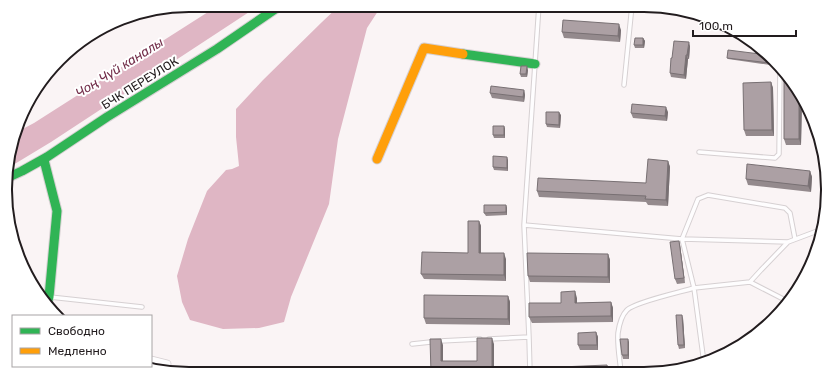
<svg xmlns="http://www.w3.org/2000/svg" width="833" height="379" viewBox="0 0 833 379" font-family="Rubik,sans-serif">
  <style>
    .water { fill: #dfb6c4 }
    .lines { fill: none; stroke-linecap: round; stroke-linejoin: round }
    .lane-casing { stroke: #d6d0d2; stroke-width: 5.5 }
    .street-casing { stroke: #d6d0d2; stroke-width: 9 }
    .fast-casing { stroke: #d6d0d2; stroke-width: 11 }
    .slow-casing { stroke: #d6d0d2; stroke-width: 11 }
    .lane { stroke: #fefdfe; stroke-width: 3.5 }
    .street { stroke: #fefdfe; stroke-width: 7 }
    .fast { stroke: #30b455; stroke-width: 9 }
    .slow { stroke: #ff9f0a; stroke-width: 9 }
    .wall { fill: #948a8d }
    .shaded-wall { fill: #787073 }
    .building { fill: #aca0a4; stroke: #787073 }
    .labels { text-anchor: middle; stroke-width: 4; stroke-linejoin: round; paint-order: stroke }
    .street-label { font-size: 12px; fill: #221c1e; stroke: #fff }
    .water-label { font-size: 13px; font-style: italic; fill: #722d49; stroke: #fff }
    .rim { fill: none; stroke: #221c1e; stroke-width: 2 }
  </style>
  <rect width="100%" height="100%" fill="#faf4f5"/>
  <path class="water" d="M219,5H260L51,142L13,165L9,166V154L17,132L34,123Z
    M340,5H382L367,28L338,139L329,204L291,297L284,322L259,328L223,329L190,320L182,302L177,276L188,239L207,191L226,170L232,169L239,166L236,137V109L263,80L322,22Z"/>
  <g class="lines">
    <g class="lane-casing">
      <path id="lane" d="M624,85L632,5
        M699,152L775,158L779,154L780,68
        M524,225L682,239L694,288L750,282L761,270L788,242L820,230
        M787,242L682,239L698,199L708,195L785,208L790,213L795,239
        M750,282L789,302
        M50,297L142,307
        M489,339L529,337
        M412,344L440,341L480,339
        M530,373L529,337L524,225L539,5
        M621,373C620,360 617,346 618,333C619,326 622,315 627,310C635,302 681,292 694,288L704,363"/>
    </g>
    <g class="street-casing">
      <path id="street" d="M151,360L167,364"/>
    </g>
    <g class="fast-casing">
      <path id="fast" d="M463,54L535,64
        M44,160L57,211L49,297L47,303
        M9,177L22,171L47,157L107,117L217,49L281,5"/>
    </g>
    <g class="slow-casing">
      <path id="slow" d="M377,159L424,48L463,54"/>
    </g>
    <use href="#lane" class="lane"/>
    <use href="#street" class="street"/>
    <use href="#fast" class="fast"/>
    <use href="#slow" class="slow"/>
  </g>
  <path class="wall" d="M621,30L620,42L564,38L562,32Z
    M643,38L645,41L644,48H635L634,45Z
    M690,46L689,59H688L686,79L671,77L670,73L672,58Z
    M768,55L770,65L728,59L727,58Z
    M528,70L527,77H521L520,74Z
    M784,75L802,100L801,145H786L784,139Z
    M771,82L773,88L774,136H746L744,130Z
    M524,90L525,95L524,102L492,98L490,93Z
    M668,112L667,121L633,118L631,113Z
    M561,115L560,128L547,127L546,124Z
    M504,126L505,129V138H494L493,135Z
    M508,160V171L494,170L493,167Z
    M668,161L670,167L668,206L648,205L646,202L539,197L537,191L646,183Z
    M810,171L812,177L811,192L748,185L746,179Z
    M506,205L507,208V215L486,216L484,213Z
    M479,221L481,226V253L506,259V281L424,279L421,274L468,253Z
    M679,241L680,245L685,283L677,284L675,279Z
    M608,254L610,260V283L530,282L528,276Z
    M508,296L510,302V325L426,324L424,318Z
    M577,298V303L611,302L613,308V322L532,323L529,317L561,303Z
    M683,318L685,348L679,349L678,345Z
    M596,332L598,337V350H580L578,345Z
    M629,342V359H623L622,355Z"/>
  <path class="shaded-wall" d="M619,24L621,30L620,42L618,36Z
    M643,38L645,41L644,48L643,45Z
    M689,42L690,46L689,59L687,55Z
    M686,55L688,59L686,79L684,75Z
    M527,66L528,70L527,77L526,74Z
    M771,82L773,88L774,136L772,130Z
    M524,90L525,95L524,102L523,97Z
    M799,97L802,100L801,145L799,139Z
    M666,107L668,112L667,121L665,116Z
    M559,112L561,115L560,128L559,125Z
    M504,126L505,129V138L504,135Z
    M507,157L508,160V171L507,168Z
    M668,161L670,167L668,206L666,200Z
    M810,171L812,177L811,192L808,186Z
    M506,205L507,208V215L506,212Z
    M479,221L481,226V259L479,253Z
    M679,241L680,245L685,283L684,278Z
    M504,253L506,259V281L504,275Z
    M608,254L610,260V283L608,277Z
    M575,291L577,298V309L575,303Z
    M508,296L510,302V325L508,319Z
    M611,302L613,308V322L611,316Z
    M682,315L683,318L685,348L684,345Z
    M596,332L598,337V350L597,345Z
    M492,338L494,344V373H492Z
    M441,339L443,345V368L441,361Z
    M628,339L629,342V359L628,355Z
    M607,365L610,371V373H608Z"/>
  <path class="building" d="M563,20L619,24L618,36L562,32Z
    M635,38H643V45H634Z
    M674,41L689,42L687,55H686L684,75L670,73L671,58H672Z
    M728,50L768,55L771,57L770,63L727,58Z
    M521,66H527L526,74H520Z
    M784,75L799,97V139H784Z
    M771,82L772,130H744L743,83Z
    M491,86L524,90L523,97L490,93Z
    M632,104L666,107L665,116L631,113Z
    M546,112H559V125L546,124Z
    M493,126H504V135H493Z
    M493,156L507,157V168L493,167Z
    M648,159L668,161L666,200L645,199L646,196L537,191L538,178L646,183Z
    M747,164L810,171L808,186L746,179Z
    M484,205H506V212L484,213Z
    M468,221H479V253H504V275L421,274L422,252L468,253Z
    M679,241L684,278L675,279L670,242Z
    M527,253L608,254V277L528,276Z
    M575,291V303L611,302V316L529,317V303H561V292Z
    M424,295L508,296V319L424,318Z
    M676,315H682L684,345H678Z
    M596,332L597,345H578V333Z
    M477,338H492V373H431L430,339H441V361H477Z
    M620,339H628V355H622Z
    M607,365L608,373H538L537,368Z"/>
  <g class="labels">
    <g class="street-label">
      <text transform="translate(140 83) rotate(-32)" y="4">БЧК ПЕРЕУЛОК</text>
    </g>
    <g class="water-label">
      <text transform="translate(119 67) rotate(-32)" y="5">Чоң Чүй каналы</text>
    </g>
  </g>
  <path d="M0 0H833V379H0ZM189 12H644A177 177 0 0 1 821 189V190A177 177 0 0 1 644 367H189A177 177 0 0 1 12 190V189A177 177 0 0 1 189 12Z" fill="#fff" fill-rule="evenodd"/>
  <path class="rim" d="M189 12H644A177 177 0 0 1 821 189V190A177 177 0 0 1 644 367H189A177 177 0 0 1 12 190V189A177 177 0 0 1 189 12Z"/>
  <rect x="12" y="315" width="140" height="52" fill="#ffffff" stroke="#a7a4a5"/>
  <rect x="20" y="328" width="20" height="6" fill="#30b455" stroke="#a7a4a5"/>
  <text x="48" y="335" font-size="12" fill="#221c1e">Свободно</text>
  <rect x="20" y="348" width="20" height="6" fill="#ff9f0a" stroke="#a7a4a5"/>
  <text x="48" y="355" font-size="12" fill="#221c1e">Медленно</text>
  <path d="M693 30v6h103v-6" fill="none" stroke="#221c1e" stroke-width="2"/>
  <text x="699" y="30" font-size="12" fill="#221c1e" stroke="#ffffff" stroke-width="3" paint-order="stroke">100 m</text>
</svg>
